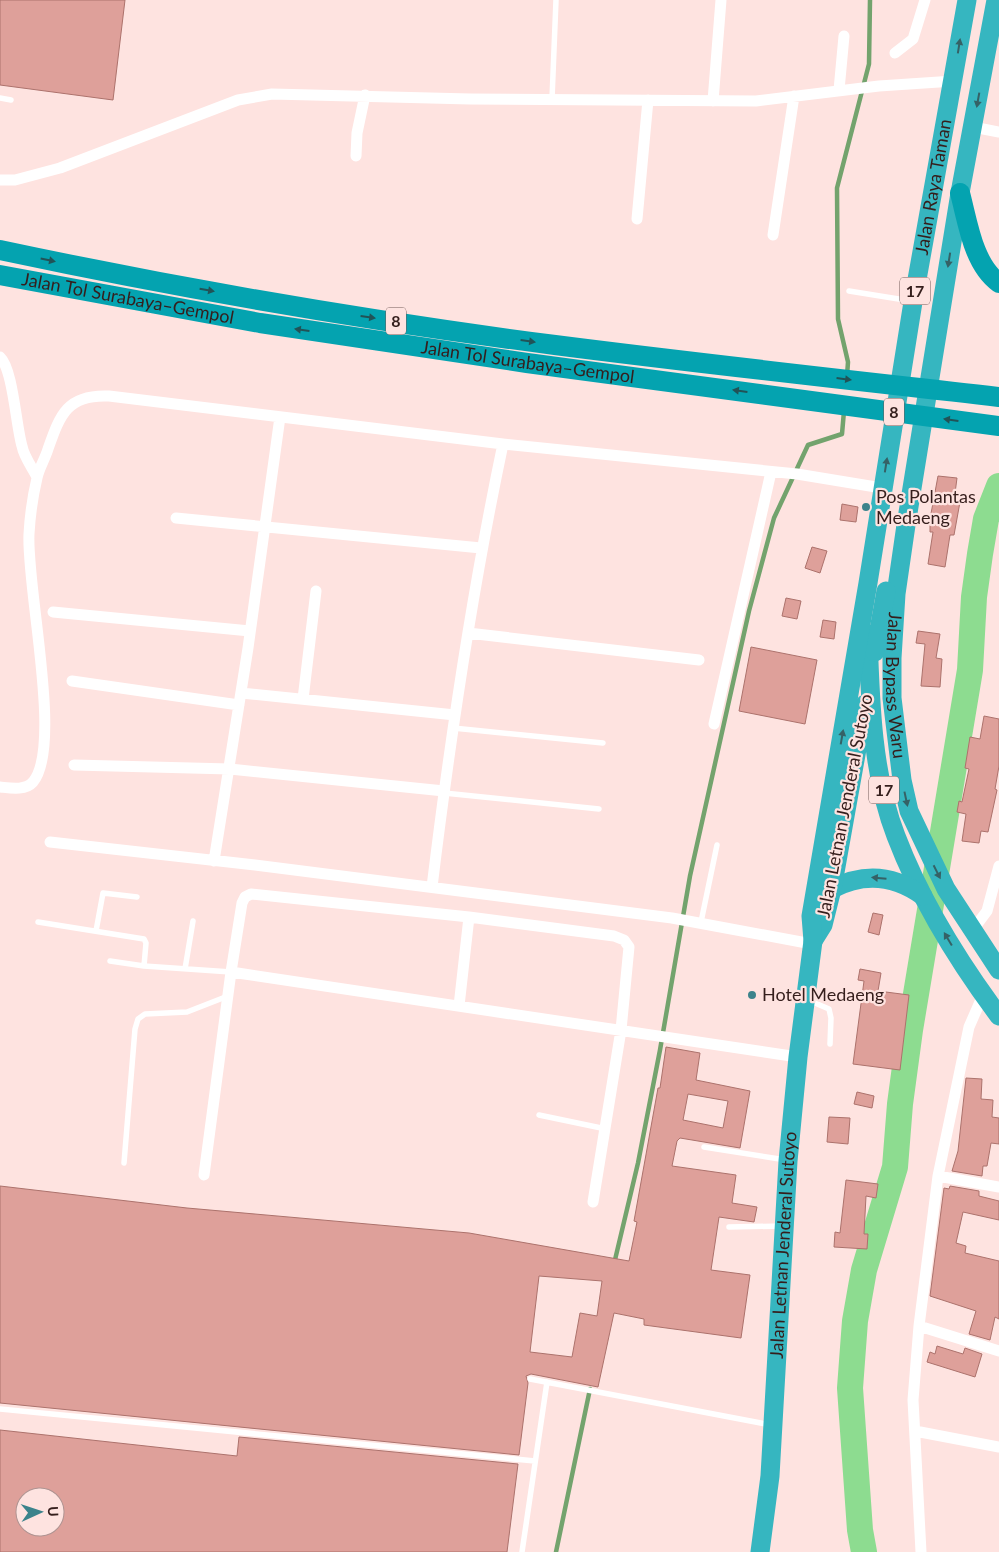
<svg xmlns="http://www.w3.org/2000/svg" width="999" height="1552" viewBox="0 0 999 1552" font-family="Lato,sans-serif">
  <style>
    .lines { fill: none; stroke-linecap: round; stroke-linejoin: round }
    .stream { stroke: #73a36d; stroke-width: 4.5 }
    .river { stroke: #8ddc90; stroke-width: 26 }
    .building { fill: #dea09a; stroke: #ac726c; fill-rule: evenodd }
    .service { stroke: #fff; stroke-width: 5.5 }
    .minor { stroke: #fff; stroke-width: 11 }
    .trunk { stroke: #36b6c0; stroke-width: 19 }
    .motorway { stroke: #04a3b0; stroke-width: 20 }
    .oneway { fill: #356266 }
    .oneway2 { fill: #215357 }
    .poi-dot { fill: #3c838b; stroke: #fee3e0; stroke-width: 2 }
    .labels { text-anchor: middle; stroke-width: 4.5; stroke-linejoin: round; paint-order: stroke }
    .shield { fill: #fee3e0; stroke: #715957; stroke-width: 1 }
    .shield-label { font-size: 16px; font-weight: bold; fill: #351e1c }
    .street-label { font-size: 18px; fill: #351e1c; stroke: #fee3e0 }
    .poi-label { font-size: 18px; fill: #351e1c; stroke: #fee3e0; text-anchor: start }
  </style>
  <rect width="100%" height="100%" fill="#fee3e0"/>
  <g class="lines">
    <path class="stream" d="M847,376L848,362L838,319L837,188L869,64L870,0
      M614,1264L638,1163L660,1050L690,876L749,611L774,518L808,445L842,434L844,411
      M556,1552L590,1389"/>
    <path class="river" d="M864,1552L860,1530L850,1388L855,1321L864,1270L895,1167L900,1104L910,1030L970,670L974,597L980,554L986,519L999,486"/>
  </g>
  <path class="building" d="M0,0H125L113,100L0,85Z
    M938,476L957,478L954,501L960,502L954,535H950L945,567L928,564L933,532H930V519Z
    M842,504L858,507L856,522L840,520Z
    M812,547L827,551L820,573L805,568Z
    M786,598L801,601L797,619L782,616Z
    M823,620L836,622L834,639L820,637Z
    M918,631L940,634L936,658L942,659L940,687L921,686L925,644L916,643Z
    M751,647L817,660L805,724L739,711Z
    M984,716L999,719V766L995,789L997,790L988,832L981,831L979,843L962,841L966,814L957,812L959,801L962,802L969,769L965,768L970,737L980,739Z
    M873,913L883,915L879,935L868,932Z
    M860,969L881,973L878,991L909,995L900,1070L853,1064L864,981L858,980Z
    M666,1047L700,1053L696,1080L750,1091L740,1148L680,1138L677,1141L672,1166L736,1175L732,1203L757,1207L754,1222L719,1217L711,1270L750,1275L741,1338L644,1325V1319L614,1313L598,1387L531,1374L526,1376L528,1383L519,1455L0,1403V1186L187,1208L469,1233L629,1261L637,1222L634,1221L658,1088H660ZM688,1094L728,1101L723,1128L683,1120ZM539,1276L602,1281L597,1316L580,1313L572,1357L530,1352Z
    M966,1078L982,1079L981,1099L993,1100L992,1117L999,1118V1144L991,1143L987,1166H983L982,1176L952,1171L958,1151Z
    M857,1092L874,1096L872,1108L854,1104Z
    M829,1117L850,1118L848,1144L827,1142Z
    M846,1180L878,1184L876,1198L866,1196L864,1234H868L867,1249L834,1247L835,1232L840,1233Z
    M950,1186L979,1191V1196L999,1201V1220L963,1212L956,1243L966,1246L965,1253L999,1261V1319L995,1317L990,1340L969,1334L976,1311L930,1296L944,1188L949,1189Z
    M937,1346L963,1354L965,1348L982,1354L975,1377L927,1362L930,1352L935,1354Z
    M0,1430L237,1456L239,1437L518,1464L507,1552H0ZM25,1497H55V1527H25Z"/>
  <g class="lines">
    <path class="service" d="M0,98L11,100
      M552,99L556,0
      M849,291L911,301
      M453,728L603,743
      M444,793L599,809
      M38,922L144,939L146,943L144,966
      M701,922L717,845
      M96,931L103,893L137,897
      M110,961L144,966L231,972
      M185,969L193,921
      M808,1000L829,1009L831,1018L830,1044
      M539,1115L606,1129
      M704,1147L786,1160
      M124,1163L135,1029L138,1019L145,1014L187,1012L228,996
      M729,1227L783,1226
      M530,1379L771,1425
      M0,1409L535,1461
      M522,1552L547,1382"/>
    <path class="minor" d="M895,53L913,39L925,0
      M839,90L844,36
      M713,101L721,0
      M973,127L999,132
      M356,156L357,133L365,95
      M0,180H15L60,168L238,100L272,94L470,99L756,101L879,86L954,81
      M637,219L648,100
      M773,235L794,96
      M0,357C13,369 16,426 22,446C24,457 32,467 37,477
      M176,518L481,548
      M53,612L250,631
      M468,633L699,660
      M72,681L239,705
      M241,693L455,715
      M303,699L316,591
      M714,724L771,472
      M74,765L230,769L444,791
      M0,787C10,788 25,791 33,782C63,746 26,586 29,534C30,516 33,495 37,478C39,468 45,459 48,449C60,415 67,394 109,396L503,444L797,474L882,488
      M50,842L255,865L672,918L812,944
      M214,861L248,648L280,417
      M432,887C450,739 472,591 503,444
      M972,931L987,911L999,866
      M231,972L798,1057
      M459,1006L469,917
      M204,1175L231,972L242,903L245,897L251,894L469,917L614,936L624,940L629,947L621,1030L593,1202
      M938,1176L999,1187
      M919,1326L999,1351
      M915,1431L999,1447
      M921,1552L913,1400L919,1326L938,1176L969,1027L983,995"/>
    <g class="trunk">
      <path id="s1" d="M996,0L960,193L906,525L896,594L892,658V698L902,780L909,811L946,889L999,970"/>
      <path d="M868,634C870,698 872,775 896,836C920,899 958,961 999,1016"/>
      <path d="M875,652L886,591"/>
      <path d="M832,889C864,872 894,875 923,896"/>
      <path d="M813,941L823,925L832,889L865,704"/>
      <path id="s2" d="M760,1552L770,1476L788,1161L798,1057L813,941L811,916L868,583L913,302L967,0"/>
    </g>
    <g class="motorway">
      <path d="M960,193C968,223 973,264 999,283"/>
      <path d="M0,250C183,289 369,321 555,345C703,364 851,380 999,397"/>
      <path id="s3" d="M0,275L260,323L527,363L999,426"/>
    </g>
  </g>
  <defs><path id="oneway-solid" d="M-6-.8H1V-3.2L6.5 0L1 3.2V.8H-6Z" transform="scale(1.25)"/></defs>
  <g class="oneway">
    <use href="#oneway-solid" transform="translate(959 46) rotate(-81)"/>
    <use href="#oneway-solid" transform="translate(978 100) rotate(100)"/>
    <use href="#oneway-solid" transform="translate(949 260) rotate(99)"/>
    <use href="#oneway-solid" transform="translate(886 465) rotate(-81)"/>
    <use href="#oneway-solid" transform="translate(842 737) rotate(-80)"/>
    <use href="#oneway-solid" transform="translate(906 799) rotate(78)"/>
    <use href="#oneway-solid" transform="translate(937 872) rotate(63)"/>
    <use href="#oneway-solid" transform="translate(879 878) rotate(-175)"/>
    <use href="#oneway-solid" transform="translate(948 939) rotate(-121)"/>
  </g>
  <g class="oneway2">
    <use href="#oneway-solid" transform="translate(48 260) rotate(12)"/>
    <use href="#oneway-solid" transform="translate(207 290) rotate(10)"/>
    <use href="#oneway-solid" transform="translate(368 317) rotate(8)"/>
    <use href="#oneway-solid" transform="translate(302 330) rotate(-172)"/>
    <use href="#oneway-solid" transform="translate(528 341) rotate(8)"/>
    <use href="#oneway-solid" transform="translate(844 379) rotate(7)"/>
    <use href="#oneway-solid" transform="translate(740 391) rotate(-172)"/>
    <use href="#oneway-solid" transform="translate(951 420) rotate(-172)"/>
  </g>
  <g class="poi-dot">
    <circle cx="866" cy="507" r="5"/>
    <circle cx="752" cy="995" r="5"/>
  </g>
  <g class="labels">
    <g class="shield">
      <rect x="900" y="277.5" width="30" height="27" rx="4"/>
      <rect x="386" y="307.5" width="20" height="27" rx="4"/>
      <rect x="884" y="398.5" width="20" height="27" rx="4"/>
      <rect x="869" y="776.5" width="30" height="27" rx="4"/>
    </g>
    <g class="shield-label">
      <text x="915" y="297">17</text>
      <text x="396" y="327">8</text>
      <text x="894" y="418">8</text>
      <text x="884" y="796">17</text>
    </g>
    <g class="street-label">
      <text dy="6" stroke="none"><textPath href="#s2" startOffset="1378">Jalan Raya Taman</textPath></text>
      <text dy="6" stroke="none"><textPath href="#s3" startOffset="130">Jalan Tol Surabaya–Gempol</textPath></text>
      <text dy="6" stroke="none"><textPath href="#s3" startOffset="535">Jalan Tol Surabaya–Gempol</textPath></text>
      <text dy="6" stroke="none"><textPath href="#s1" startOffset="694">Jalan Bypass Waru</textPath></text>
      <text transform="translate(845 806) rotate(-79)" y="6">Jalan Letnan Jenderal Sutoyo</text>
      <text dy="6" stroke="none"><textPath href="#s2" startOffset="308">Jalan Letnan Jenderal Sutoyo</textPath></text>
    </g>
    <g class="poi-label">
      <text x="876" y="503">Pos Polantas<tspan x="876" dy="21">Medaeng</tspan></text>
      <text x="762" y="1001">Hotel Medaeng</text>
    </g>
  </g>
  <g transform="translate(40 1512) rotate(87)"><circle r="24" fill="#fee3e0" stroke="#ae9492"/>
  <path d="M0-4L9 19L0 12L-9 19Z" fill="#3c838b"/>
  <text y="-8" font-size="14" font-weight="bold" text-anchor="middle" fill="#351e1c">U</text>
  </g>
</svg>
